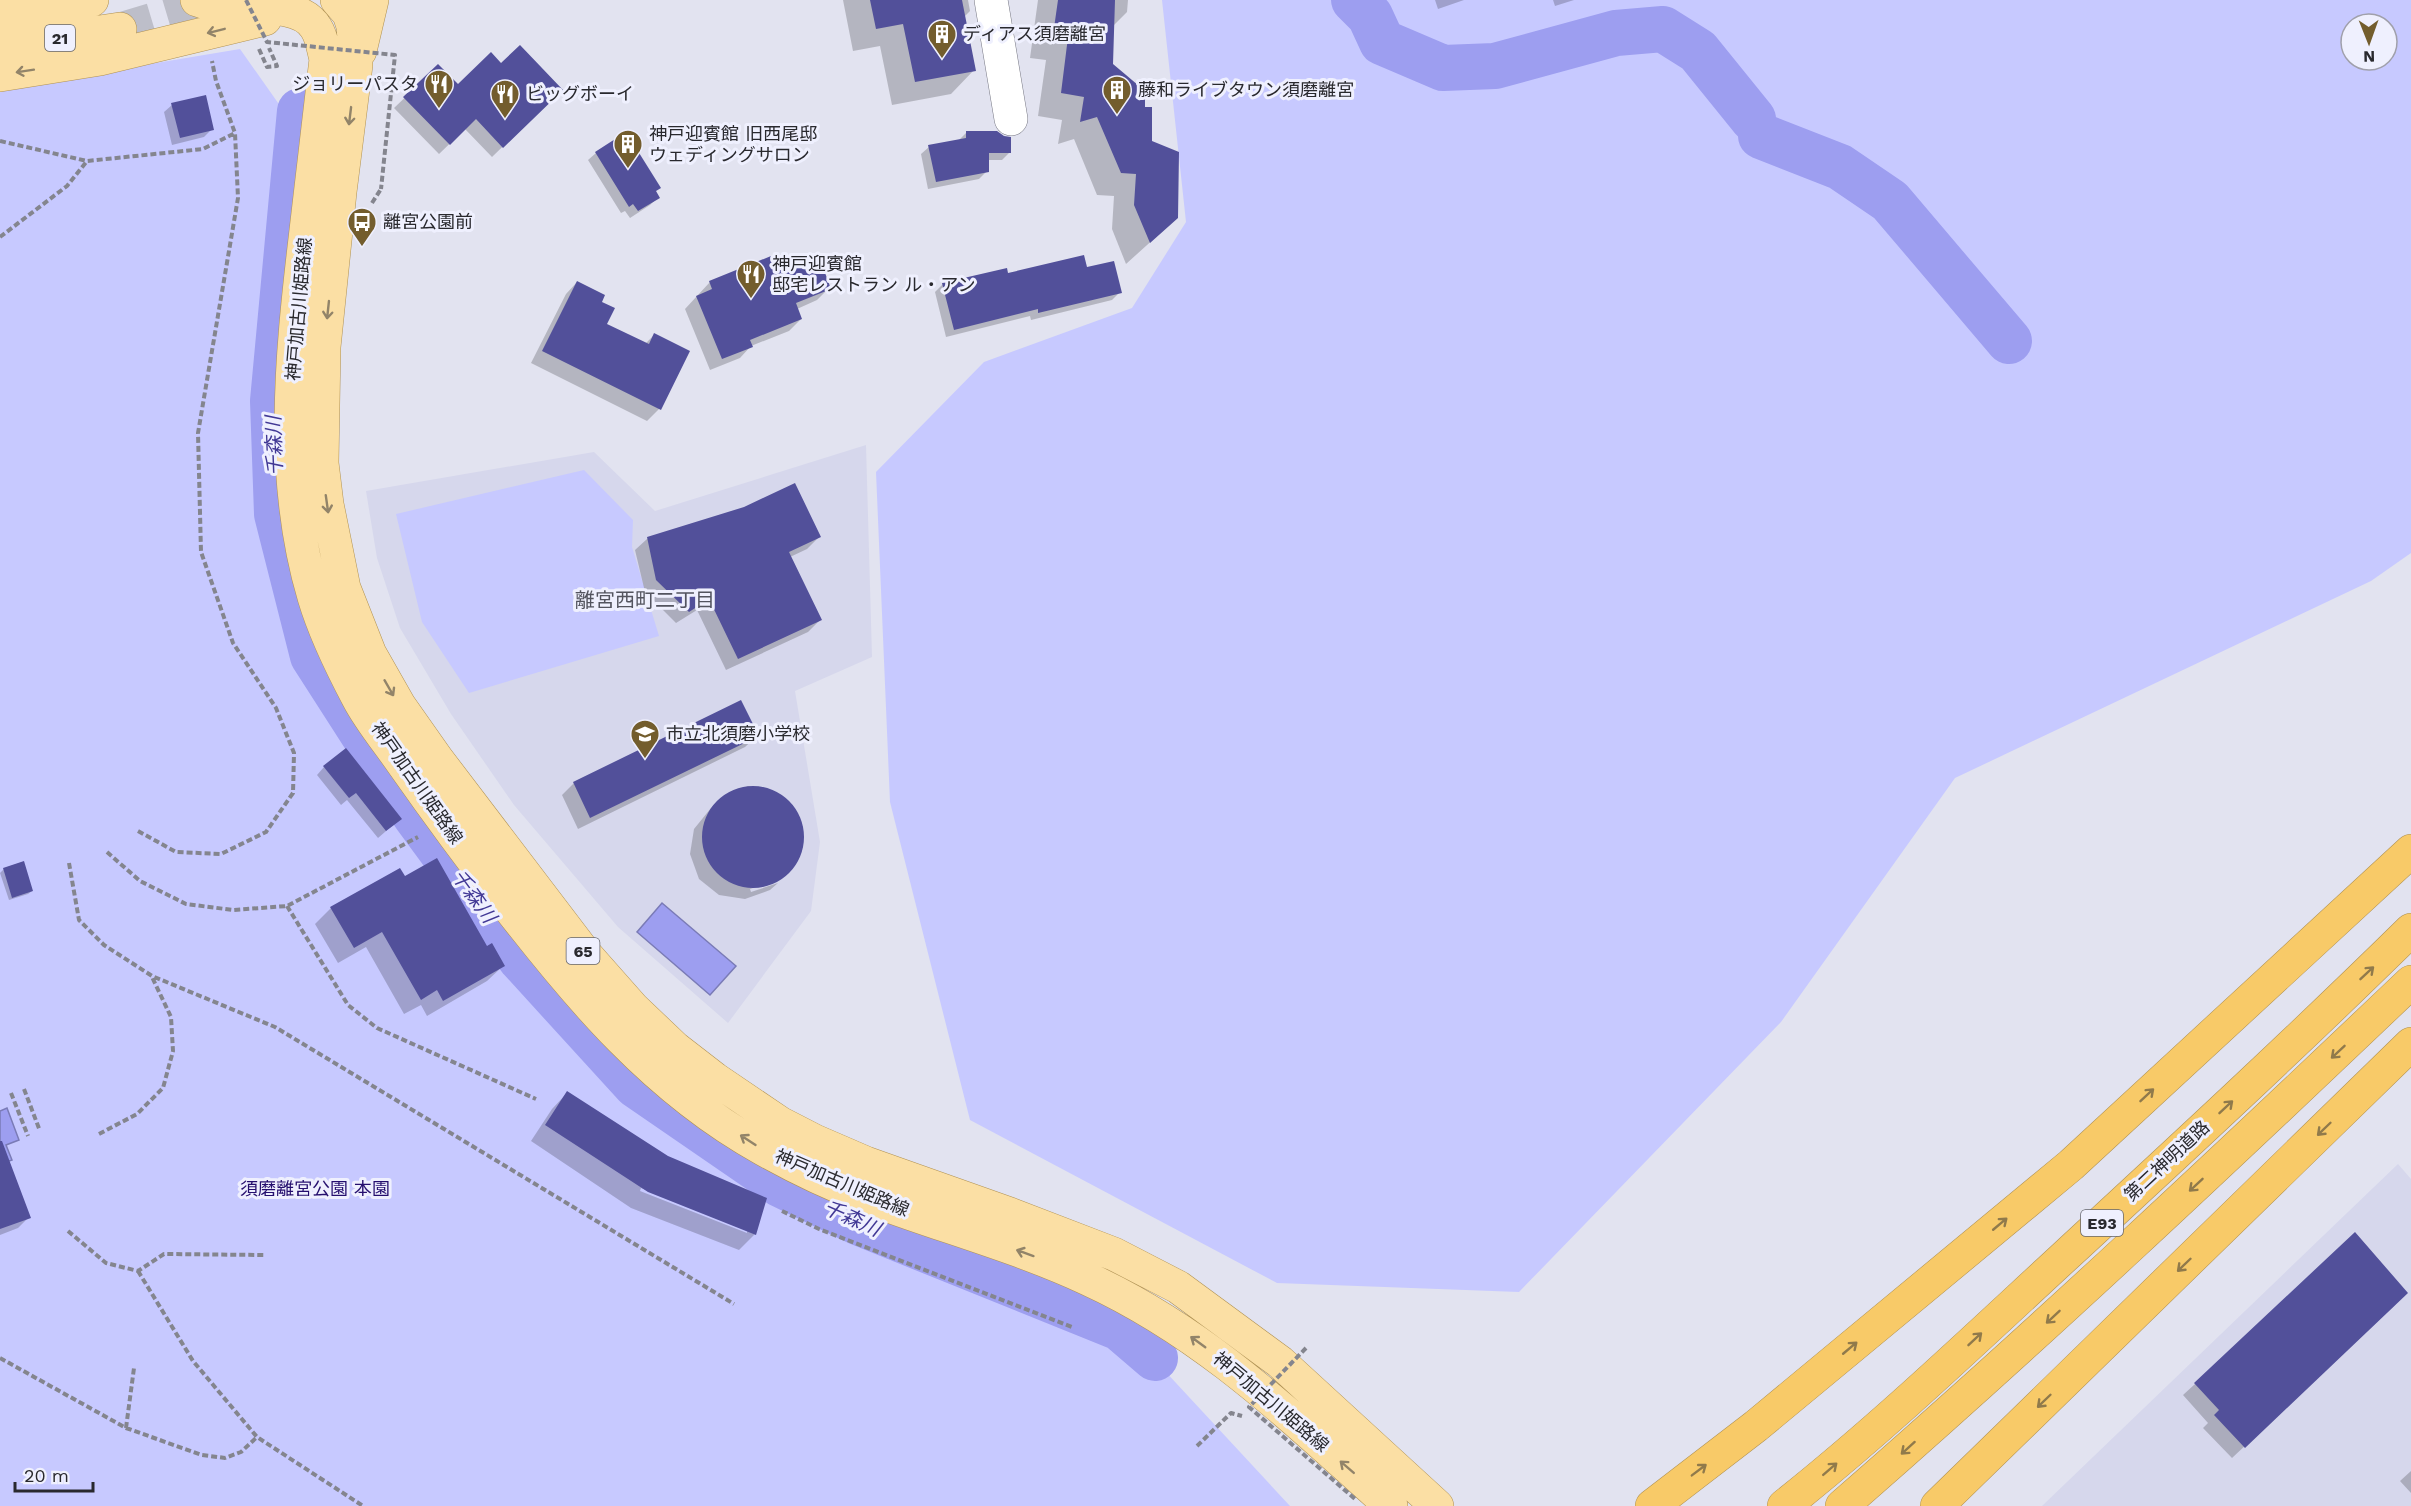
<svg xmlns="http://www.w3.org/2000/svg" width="2411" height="1506" viewBox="0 0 2411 1506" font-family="'Work Sans','Noto Sans JP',sans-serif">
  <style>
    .built { fill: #d6d7ec }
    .green { fill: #c7c9ff; fill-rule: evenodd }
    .water { fill: #9d9ef0; stroke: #7a7bb6; stroke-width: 1.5 }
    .shadow { fill: #0003; fill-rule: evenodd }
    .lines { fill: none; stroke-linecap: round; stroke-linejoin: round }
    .river { stroke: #9d9ef0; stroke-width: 46 }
    .building { fill: #52509a }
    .major-tunnel { stroke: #bdbec9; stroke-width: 33; stroke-dasharray: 33 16; stroke-linecap: butt }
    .minor-casing { stroke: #747581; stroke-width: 34 }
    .major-casing { stroke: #b09254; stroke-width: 34 }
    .highway-casing { stroke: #b09254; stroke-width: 34 }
    .path { stroke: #84858e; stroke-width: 4; stroke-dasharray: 6 3; stroke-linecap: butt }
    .minor { stroke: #fff; stroke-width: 33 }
    .major { stroke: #fbdfa4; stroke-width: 33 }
    .highway { stroke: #f8ca68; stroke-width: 33 }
    .path-bridge { stroke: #84858e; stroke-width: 4; stroke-dasharray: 6 3; stroke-linecap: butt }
    .oneway { stroke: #928469 }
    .oneway2 { stroke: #907a4b }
    .labels { text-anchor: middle; stroke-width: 6; stroke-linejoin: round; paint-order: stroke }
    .shield { fill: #eff0fe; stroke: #64656c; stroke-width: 1.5 }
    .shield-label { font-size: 16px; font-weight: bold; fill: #29292e }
    .poi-label { font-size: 18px; fill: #29292e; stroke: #eff0fe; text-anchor: start }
    .street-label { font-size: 18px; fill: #29292e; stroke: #eff0fe }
    .park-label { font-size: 18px; fill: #250f6e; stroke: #eff0fe }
    .water-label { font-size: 20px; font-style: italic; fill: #413895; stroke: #eff0fe }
    .neighbourhood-label { font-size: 20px; fill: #53545f; stroke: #eff0fe }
  </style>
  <rect width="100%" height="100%" fill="#e2e3f0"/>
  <path class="built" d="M866,445L872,657L795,691L820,842L811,911L728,1023L618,927L514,805L451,714L400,628L377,558L366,491L594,452L655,511Z
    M2398,1164L2411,1179V1506H2042Z"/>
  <path class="green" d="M1162,0H2411V553L2371,581L1955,778L1781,1022L1519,1292L1277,1283L970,1120L890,802L876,472L984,362L1132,308L1186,222ZM2351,24H2387V60H2351Z
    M240,49L283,110L268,404L282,546L320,654L357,731L530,956L643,1083L803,1195L1125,1328L1290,1506H0V89Z
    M584,470L633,520L632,547L659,636L469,693L422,622L396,514Z"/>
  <path class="water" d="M662,903L736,966L710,995L637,932Z
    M7,1108L19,1140L6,1145L12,1160L0,1164V1111Z"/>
  <path class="shadow" d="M843,0H968L970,11L964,17L974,70L951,94L892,105L880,46L853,51Z
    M1038,0H1128L1127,12L1113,26L1111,65L1144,109L1150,142L1177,218L1126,264L1112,229L1114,196L1097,195L1074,139L1058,144L1062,120L1038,116L1046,60L1030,58Z
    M1435,0H1464L1438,9Z
    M1553,0H1574L1555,6Z
    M501,65L561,90L492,157L465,129L439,154L394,108L438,66L458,86Z
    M172,105L212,129L204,137L172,145L164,112Z
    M967,132L1010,152L1002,160H987V171L979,179L928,189L921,154L929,147L959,140Z
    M596,153L655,192L658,197L650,205L630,218L625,211L621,213L588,160Z
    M774,267L804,270L829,288L817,300L797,309L801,319L789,331L751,346L740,358L710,370L685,309L710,282Z
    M1086,269L1120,292L1112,300L1031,320L1030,316L946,337L935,292L943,284Z
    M577,282L600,302L605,325L645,344L654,335L659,409L647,421L531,363L566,294Z
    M744,509L819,537L807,549L790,557L820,620L808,632L726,670L697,610L676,623L645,592L635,550L647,539Z
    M757,736L745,747L578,829L562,795L574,783Z
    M324,767L400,819L378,838L347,800L341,805L317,775Z
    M748,786L774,791L794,808L803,832L799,858L782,878L750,889L751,892L778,883L770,890L745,899L719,895L699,879L690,854L694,829L711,808L724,796Z
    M4,869L32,891L28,894L9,900L0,873Z
    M404,878L503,966L487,981L427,1016L421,1005L404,1014L366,947L338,963L315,924L331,908Z
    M567,1093L755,1234L739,1250L631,1208L531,1141L552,1109ZM641,1188L747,1229V1233L640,1191Z
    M0,1166L29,1217L18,1228L0,1235Z
    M2395,1305L2232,1458L2203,1428L2208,1423L2183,1395L2195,1384Z
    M2411,1471V1493L2400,1481Z"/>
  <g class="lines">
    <path class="river" d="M1354,0L1370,16L1382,42L1443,68L1495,66L1616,33L1663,29L1698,51L1753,119
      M300,111L273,401L277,514L313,656L415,815L521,959L636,1085L780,1184L860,1223L1120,1328L1155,1358
      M1761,136L1840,167L1890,201L2009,341"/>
  </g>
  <path class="building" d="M870,0H962L976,71L915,82L903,24L876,29Z
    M1058,0H1115L1113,64L1145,91V107H1152V141L1179,152L1178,218L1150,243L1134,205L1136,174L1121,173L1097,117L1080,122L1084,97L1061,93L1068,37L1053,35Z
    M520,45L563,90L503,148L476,119L450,145L403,97L438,64L458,84L491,52L501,63Z
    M206,95L214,130L180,138L171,103Z
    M966,131H997L1004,136L1011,137V153H989V172L936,182L928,145L966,138Z
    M626,132L661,188L656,191L660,198L638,211L633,204L629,207L595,152Z
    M1084,255L1087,267L1114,261L1122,293L1038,313V309L954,330L942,283L1007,268L1008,273Z
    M771,256L775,265L791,258L794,267L803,264L805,268L821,262L831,289L796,303L802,319L750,340L753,347L722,359L696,296L712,289L709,281Z
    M577,281L605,295L602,302L615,308L607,324L649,344L654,333L690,351L661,410L542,351Z
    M795,483L821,537L789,552L822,620L738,659L709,599L689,612L656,580L647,537L744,507Z
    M741,700L759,736L590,818L573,782Z
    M346,748L402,819L386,831L356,793L349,798L323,766Z
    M702 837a51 51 0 1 1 102 0a51 51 0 1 1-102 0Z
    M437,858L487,946L492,943L505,966L443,1001L437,990L421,1000L382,932L354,948L330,907L400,868L405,876Z
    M24,861L33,891L12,898L3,868Z
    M567,1091L668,1156L767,1198L756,1235L648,1192L545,1125Z
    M0,1141H2L31,1218L0,1229Z
    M2355,1232L2408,1293L2245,1448L2214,1415L2219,1410L2194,1383Z"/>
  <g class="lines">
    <path class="major-tunnel" d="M120,29L217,0"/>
    <g class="minor-casing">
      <path id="minor" d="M991,0L1011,119"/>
    </g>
    <g class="major-casing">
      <path id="major" d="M197,0C204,2 212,5 219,6C247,10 300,0 316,28C322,37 323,49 326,59C319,119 312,179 305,239C291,358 279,480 314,597C324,631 341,666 358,698C370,721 388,742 403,764C436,811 469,856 504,901C577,996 656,1090 763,1149C795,1167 828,1183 862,1196C937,1225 1015,1245 1088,1279C1208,1334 1294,1420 1391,1506
        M337,0L349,14L353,26L356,65L340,192L324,347L322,463L327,504L344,588L370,654L399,705L437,759L587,956L633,1008L675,1048L715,1079L780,1123L815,1141L866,1163L1010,1214L1114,1254L1178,1287L1280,1362L1437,1506
        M0,16L92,0
        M0,47L120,29
        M360,51L372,0
        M0,75L100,59L265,19"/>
    </g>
    <g class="highway-casing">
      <path id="highway" d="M1652,1506L1756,1426L2071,1165L2411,851
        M1784,1506C1881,1429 1971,1343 2062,1259C2179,1151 2297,1042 2411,930
        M1842,1506C2036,1337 2224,1160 2411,982
        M1937,1506L2411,1044"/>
    </g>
    <path class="path" d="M259,49L267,67L277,66L269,48
      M0,141L87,161L203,149L235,133
      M372,203L381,189
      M0,237L67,186L87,161
      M138,831L176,852L221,854L266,832L293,793L294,753L276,708L233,643L201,552L198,433L238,198L235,133L216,81L212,61
      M107,852L140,881L186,904L233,910L287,906L418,837
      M69,863L79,920L104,945L152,976L275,1027L734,1304
      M287,906L348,1005L377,1028L536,1099
      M24,1089L40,1131
      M11,1093L28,1136
      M99,1134L137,1114L163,1088L173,1051L171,1017L152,977
      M782,1211L819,1229L1072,1327
      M68,1231L106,1263L138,1271L164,1254L264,1255
      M138,1271L193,1361L257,1437L363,1506
      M0,1358L126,1428L202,1455L225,1458L241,1452L257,1437
      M126,1428L134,1368
      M1197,1446L1231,1413L1242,1416"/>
    <use href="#minor" class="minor"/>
    <use href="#major" class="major"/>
    <use href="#highway" class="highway"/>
    <path class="path-bridge" d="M246,0L267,42L395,55L381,189
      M1306,1348L1249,1407L1355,1499"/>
  </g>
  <defs><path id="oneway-shaft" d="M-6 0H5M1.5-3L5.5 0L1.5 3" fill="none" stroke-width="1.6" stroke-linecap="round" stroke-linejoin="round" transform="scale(1.5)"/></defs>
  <g class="oneway">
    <use href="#oneway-shaft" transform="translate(216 31) rotate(166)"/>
    <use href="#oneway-shaft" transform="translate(25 71) rotate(171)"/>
    <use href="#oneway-shaft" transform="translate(350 116) rotate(97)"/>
    <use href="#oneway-shaft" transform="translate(328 310) rotate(96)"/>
    <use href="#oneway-shaft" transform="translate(327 504) rotate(82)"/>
    <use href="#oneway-shaft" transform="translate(389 688) rotate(60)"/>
    <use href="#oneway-shaft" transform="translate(748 1140) rotate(-147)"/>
    <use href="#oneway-shaft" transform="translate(1025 1253) rotate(-160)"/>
    <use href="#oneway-shaft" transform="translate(1198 1342) rotate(-144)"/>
    <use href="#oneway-shaft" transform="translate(1347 1467) rotate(-139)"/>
  </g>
  <g class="oneway2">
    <use href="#oneway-shaft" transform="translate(2367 973) rotate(-43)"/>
    <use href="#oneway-shaft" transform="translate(2338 1052) rotate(137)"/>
    <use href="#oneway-shaft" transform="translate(2147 1095) rotate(-43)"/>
    <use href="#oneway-shaft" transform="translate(2226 1107) rotate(-43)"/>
    <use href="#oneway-shaft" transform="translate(2324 1129) rotate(136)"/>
    <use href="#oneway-shaft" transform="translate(2196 1185) rotate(137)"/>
    <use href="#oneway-shaft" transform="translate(2000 1224) rotate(-40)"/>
    <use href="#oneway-shaft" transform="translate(2184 1265) rotate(136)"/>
    <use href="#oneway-shaft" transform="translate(2053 1317) rotate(137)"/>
    <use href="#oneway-shaft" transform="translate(1975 1339) rotate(-43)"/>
    <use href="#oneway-shaft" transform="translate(1850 1348) rotate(-40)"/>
    <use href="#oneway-shaft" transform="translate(2044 1401) rotate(136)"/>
    <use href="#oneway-shaft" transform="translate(1908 1448) rotate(138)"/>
    <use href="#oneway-shaft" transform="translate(1830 1469) rotate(-41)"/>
    <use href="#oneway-shaft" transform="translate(1699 1470) rotate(-37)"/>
  </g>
  <defs>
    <g id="building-pin" transform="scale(1.5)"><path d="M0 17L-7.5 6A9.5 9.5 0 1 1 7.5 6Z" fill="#735d2d" stroke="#eff0fe"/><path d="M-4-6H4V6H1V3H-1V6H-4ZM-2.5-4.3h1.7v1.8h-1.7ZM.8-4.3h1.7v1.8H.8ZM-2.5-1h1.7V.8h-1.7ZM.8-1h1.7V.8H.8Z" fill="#fff"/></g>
    <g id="restaurant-pin" transform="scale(1.5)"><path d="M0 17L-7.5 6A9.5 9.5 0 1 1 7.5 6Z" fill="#735d2d" stroke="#eff0fe"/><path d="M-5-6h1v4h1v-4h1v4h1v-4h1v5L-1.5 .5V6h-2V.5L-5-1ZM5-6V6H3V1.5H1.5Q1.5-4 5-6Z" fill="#fff"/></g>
    <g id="bus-pin" transform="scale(1.5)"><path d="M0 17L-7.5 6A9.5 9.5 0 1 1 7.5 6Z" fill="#735d2d" stroke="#eff0fe"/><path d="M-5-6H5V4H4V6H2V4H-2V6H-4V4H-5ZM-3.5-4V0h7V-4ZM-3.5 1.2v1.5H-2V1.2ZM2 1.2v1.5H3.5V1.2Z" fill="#fff"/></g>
    <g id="school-pin" transform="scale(1.5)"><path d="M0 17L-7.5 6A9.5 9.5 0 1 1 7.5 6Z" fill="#735d2d" stroke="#eff0fe"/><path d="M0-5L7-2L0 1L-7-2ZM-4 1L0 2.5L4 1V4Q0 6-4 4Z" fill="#fff"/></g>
  </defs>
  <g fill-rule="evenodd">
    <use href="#building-pin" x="942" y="34"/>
    <use href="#restaurant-pin" x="439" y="84"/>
    <use href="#building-pin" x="1117" y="90"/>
    <use href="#restaurant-pin" x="505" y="94"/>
    <use href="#building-pin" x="628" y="144"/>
    <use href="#bus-pin" x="362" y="222"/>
    <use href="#restaurant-pin" x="751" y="274"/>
    <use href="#school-pin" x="645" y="734"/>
  </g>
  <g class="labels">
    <g class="shield">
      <rect x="45" y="25" width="30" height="26" rx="4.5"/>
      <rect x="566.5" y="938" width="33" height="26" rx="4.5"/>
      <rect x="2081" y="1210" width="42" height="26" rx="4.5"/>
    </g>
    <g class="shield-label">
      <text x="60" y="44">21</text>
      <text x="583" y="957">65</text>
      <text x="2102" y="1229">E93</text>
    </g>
    <g class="poi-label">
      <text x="963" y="40">ディアス須磨離宮</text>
      <text x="418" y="90" text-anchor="end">ジョリーパスタ</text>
      <text x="1138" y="96">藤和ライブタウン須磨離宮</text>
      <text x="526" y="100">ビッグボーイ</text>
      <text x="649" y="140">神戸迎賓館 旧西尾邸<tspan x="649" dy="21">ウェディングサロン</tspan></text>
      <text x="383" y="228">離宮公園前</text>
      <text x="772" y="270">神戸迎賓館<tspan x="772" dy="21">邸宅レストラン ル・アン</tspan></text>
      <text x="666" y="740">市立北須磨小学校</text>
    </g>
    <g class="street-label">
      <text transform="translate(299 309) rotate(-85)" y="6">神戸加古川姫路線</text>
      <text transform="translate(417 783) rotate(55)" y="6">神戸加古川姫路線</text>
      <text transform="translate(2167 1161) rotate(-43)" y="6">第二神明道路</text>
      <text transform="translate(842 1183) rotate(23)" y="6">神戸加古川姫路線</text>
      <text transform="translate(1271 1402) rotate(40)" y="6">神戸加古川姫路線</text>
    </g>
    <g class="park-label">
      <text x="315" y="1195">須磨離宮公園 本園</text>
    </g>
    <g class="water-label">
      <text transform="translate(274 446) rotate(-92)" y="7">千森川</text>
      <text transform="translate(474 896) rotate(54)" y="7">千森川</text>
      <text transform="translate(852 1218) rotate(24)" y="7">千森川</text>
    </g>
    <g class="neighbourhood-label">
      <text x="645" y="607">離宮西町二丁目</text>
    </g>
  </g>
  <g transform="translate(2369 42) rotate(179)"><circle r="28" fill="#eff0fe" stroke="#a0a0ab" stroke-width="1.5"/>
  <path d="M0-4.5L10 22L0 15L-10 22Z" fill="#735d2d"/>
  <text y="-9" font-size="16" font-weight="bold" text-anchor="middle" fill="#29292e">N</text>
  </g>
  <path d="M15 1482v9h78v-9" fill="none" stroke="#29292e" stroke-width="3"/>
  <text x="24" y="1482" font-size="18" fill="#29292e" stroke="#eff0fe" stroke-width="4.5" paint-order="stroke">20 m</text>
</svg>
